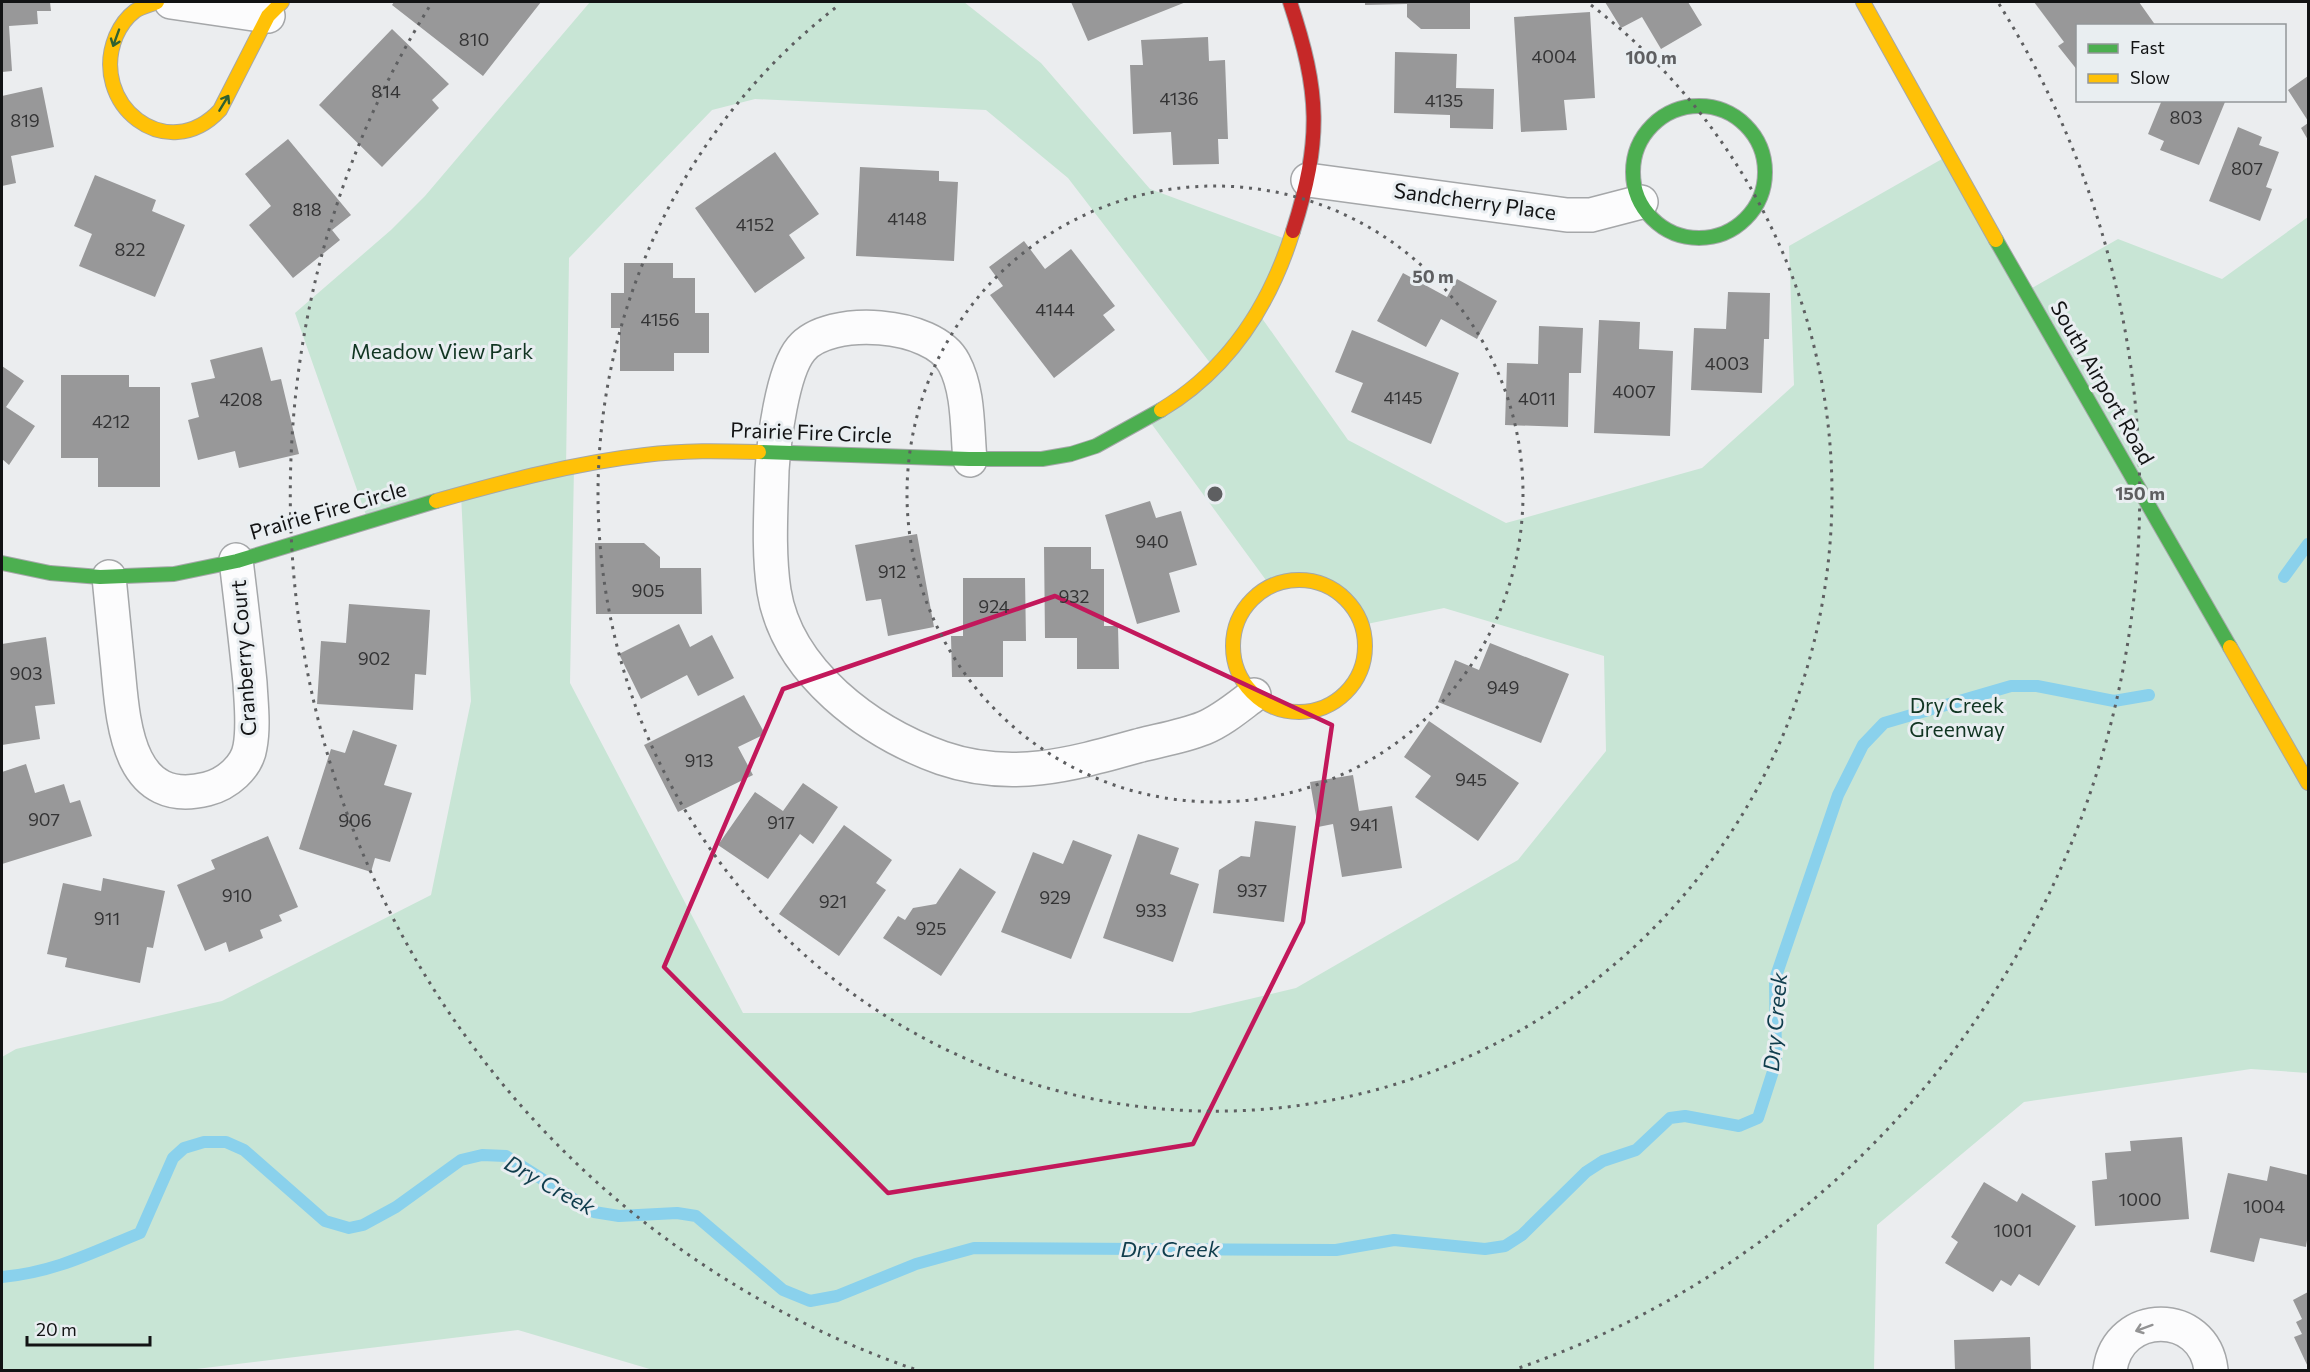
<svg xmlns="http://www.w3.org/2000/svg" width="2310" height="1372" viewBox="0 0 2310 1372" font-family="Commissioner,sans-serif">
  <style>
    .green { fill: #c8e5d5; fill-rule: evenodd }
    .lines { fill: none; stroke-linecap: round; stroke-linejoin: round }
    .stream { stroke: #8ad1ec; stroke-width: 12 }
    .building { fill: #989899 }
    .street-casing { stroke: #a5a7a9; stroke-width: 36 }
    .fast-casing { stroke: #a5a7a9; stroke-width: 16 }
    .slow-casing { stroke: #a5a7a9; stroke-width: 16 }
    .jam-casing { stroke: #a5a7a9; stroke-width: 16 }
    .street { stroke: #fcfcfd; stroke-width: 33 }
    .fast { stroke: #4caf50; stroke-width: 14 }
    .slow { stroke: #ffc107; stroke-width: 14 }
    .jam { stroke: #c62828; stroke-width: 14 }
    .oneway { stroke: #2f6132 }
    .oneway2 { stroke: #939394 }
    .marked { fill: none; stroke: #c2185b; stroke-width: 4.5; stroke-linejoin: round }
    .ring { fill: none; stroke: #5e5f61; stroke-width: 3; stroke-dasharray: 3 6 }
    .labels { text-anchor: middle; stroke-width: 6; stroke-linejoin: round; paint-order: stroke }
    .number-label { font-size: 18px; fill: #343435 }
    .street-label { font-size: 21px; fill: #121314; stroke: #e9eef1 }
    .park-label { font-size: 21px; fill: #113522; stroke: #e9eef1 }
    .water-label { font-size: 22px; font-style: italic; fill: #103d4d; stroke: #e9eef1 }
    .centre { fill: #5e5f61; stroke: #e9eef1; stroke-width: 3 }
    .ring-label { font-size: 18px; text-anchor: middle; font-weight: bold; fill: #5e5f61; stroke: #e9eef1; stroke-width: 6; stroke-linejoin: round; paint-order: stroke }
  </style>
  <rect width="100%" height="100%" fill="#ebedef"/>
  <path class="green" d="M590,2H964L1041,63L1150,189L1291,241L1259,314L1348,440L1506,523L1702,468L1794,385L1789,246L1949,155L2025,292L2118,239L2222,279L2308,217V1073L2251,1069L2024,1102L1877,1225L1874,1370H653L518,1330L188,1370H2V1057L16,1049L222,1001L431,895L471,701L461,494L368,521L295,313L391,230L425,196ZM755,99L986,110L1068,178L1214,368L1148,419L1271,587C1307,572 1349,587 1362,625L1444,608L1604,656L1606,751L1518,860L1296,988L1190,1013H743L570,683L574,467L566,469L569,258L712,110Z"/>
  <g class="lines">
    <path class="stream" d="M2284,577L2308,544
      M2,1277C55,1272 91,1253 140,1233L173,1158L184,1148L204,1142H226L244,1150L325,1221L349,1228L363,1225L396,1207L461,1160L482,1155L506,1156L594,1212L619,1216L677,1213L696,1216L783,1290L810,1301L837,1296L916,1264L974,1248L1336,1250L1394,1240L1485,1249L1505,1246L1522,1235L1586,1172L1603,1161L1636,1150L1670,1118L1685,1116L1739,1126L1758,1118L1776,1062L1775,979L1838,795L1863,745L1884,723L2011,686H2037L2114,701L2149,695"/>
  </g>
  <path class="building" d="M2,2H50L51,11H37L38,24L9,26L12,71L2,72Z
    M394,2H541L483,76L392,5Z
    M1071,2H1186L1088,41Z
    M1365,2H1470V29H1421L1407,17V4L1365,5Z
    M1605,2H1688L1702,25L1661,49L1642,17L1621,28Z
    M2034,2H2139L2156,26H2078V71L2058,46L2064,42Z
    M1590,12L1595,98L1564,100L1567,130L1521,132L1514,17Z
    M392,29L449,84L432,100L439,108L382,167L319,105Z
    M1208,37L1209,61L1225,60L1228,139H1218L1219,164L1173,165L1171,132L1133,134L1130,65H1143L1141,40Z
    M1395,52L1457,54L1456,88L1494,89L1493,129L1450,128V115L1394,113Z
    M2308,76V121L2288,90Z
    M42,87L54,147L11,156L16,183L2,186V96Z
    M2162,100L2225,102L2199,165L2160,150L2164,141L2148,134Z
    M2308,123V140L2301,128Z
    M2238,127L2262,137L2259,145L2279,152L2266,187L2272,189L2260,221L2209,201Z
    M288,139L351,215L332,230L340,240L293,278L249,225L271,206L245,174Z
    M775,152L819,214L789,235L805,258L755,293L695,208Z
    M860,167L939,171V181L958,182L954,261L856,256Z
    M95,175L156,200L152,211L185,225L155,297L79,266L92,234L74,226Z
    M1024,241L1045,269L1071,249L1115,306L1103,315L1115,330L1054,378L990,295L1003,286L989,267Z
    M624,263H673V278H695V313H709V353H674V371H620V328H611V293H624Z
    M1403,273L1447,297L1457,279L1497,301L1477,339L1441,319L1426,347L1377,321Z
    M1728,292L1770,293L1769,339H1764L1762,393L1691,390L1694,328L1726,329Z
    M1599,320L1640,322L1639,349L1673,351L1670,436L1594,433Z
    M1539,326L1583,328L1581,373H1569L1568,427L1505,425L1507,363L1538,364Z
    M1352,330L1459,373L1431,444L1351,412L1363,383L1335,372Z
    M262,347L271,381L281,379L299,454L239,468L235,451L198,460L188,420L199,417L191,383L215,378L210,360Z
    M2,366L24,381L6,407L35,426L9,465L2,459Z
    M61,375H129V387H160V487H98V458H61Z
    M1150,501L1156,518L1181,511L1197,565L1169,573L1180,612L1137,624L1105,515Z
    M917,534L934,627L888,636L881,599L866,601L855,545Z
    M595,543H644L660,557V568H701L702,614H596Z
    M1044,547H1091V569H1104V626H1118L1119,669H1077V638H1045Z
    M963,578H1025L1026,641H1003V677H952L951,636H963Z
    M349,604L430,610L426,675L415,674L413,710L317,704L321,641L346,643Z
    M679,624L690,647L712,635L734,678L698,696L687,675L641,699L619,654Z
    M46,637L55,704L35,706L40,739L2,745V644Z
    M1490,643L1569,674L1541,743L1438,702L1455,660L1479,670Z
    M744,695L765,734L738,747L753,775L678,812L644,745Z
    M1429,721L1519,783L1478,841L1415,797L1431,776L1404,757Z
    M353,730L397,745L384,785L412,793L390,862L375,858L371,872L299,849L331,749L345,753Z
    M26,764L35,793L64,784L70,803L80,800L92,836L2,864V772Z
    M1353,775L1359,811L1392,806L1402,868L1342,877L1333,824L1318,827L1310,782Z
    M803,783L838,807L813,844L800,834L768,879L718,845L755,792L783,811Z
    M1255,821L1296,826L1284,922L1213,913L1219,870L1241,856L1250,857Z
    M844,825L892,860L876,883L886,890L839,956L779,914Z
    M1138,834L1179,848L1170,874L1199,884L1173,962L1103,938Z
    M268,836L298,907L279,915L282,921L260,930L263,938L229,952L226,942L205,951L177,885L215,869L211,860Z
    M1073,840L1112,855L1071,959L1001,932L1033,852L1063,864Z
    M960,868L996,892L941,976L883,938L898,916L905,920L913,908L936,904Z
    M103,878L165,891L153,948L147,947L140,983L65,967L67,958L47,954L63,883L101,891Z
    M2182,1137L2189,1219L2095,1226L2092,1181L2107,1179L2105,1153L2131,1151L2130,1141Z
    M2270,1166L2308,1175V1233L2306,1247L2260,1238L2254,1262L2210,1252L2228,1173L2267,1181Z
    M1984,1182L2017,1202L2022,1193L2076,1226L2039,1286L2019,1274L2011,1286L2001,1280L1993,1292L1945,1263L1958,1242L1951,1237Z
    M2308,1292V1367L2294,1337L2302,1334L2296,1322L2302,1319L2293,1300Z
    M2030,1337L2031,1370H1955L1954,1340Z"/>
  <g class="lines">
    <g class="street-casing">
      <path id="street" d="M171,2L268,16
        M1308,180L1567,215H1591L1641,202
        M970,460C967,429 969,391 954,363C933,322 829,315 801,349C782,372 774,441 772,470C771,510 768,551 774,591C787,672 869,732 942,758C1012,782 1073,764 1141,745C1161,740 1184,736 1204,728C1223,720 1239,706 1254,695
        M109,577C112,607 115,637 118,668C123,721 127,809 207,789C227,784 247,767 250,747C254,726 251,703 250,683C246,642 241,601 236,560
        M2110,1370C2118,1309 2204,1309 2211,1370"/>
    </g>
    <g class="fast-casing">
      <path id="fast" d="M1633 172a66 66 0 1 1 132 0a66 66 0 1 1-132 0Z
        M1996,240L2230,647
        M759,452L969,459H1042L1071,454L1096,446L1161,410
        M2,563L50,573L100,577L174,574L237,561L436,501"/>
    </g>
    <g class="slow-casing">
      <path id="slow" d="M157,2C150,5 141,7 135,11C127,17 120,27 116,36C88,104 167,167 220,110L268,16L282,2
        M1863,2L1996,240
        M1161,410C1229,369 1270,305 1293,231
        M436,501C504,482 574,463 645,455C683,450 721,451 759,452
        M1233 646a66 66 0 1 1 132 0a66 66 0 1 1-132 0Z
        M2230,647L2308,783"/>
    </g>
    <g class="jam-casing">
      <path id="jam" d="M1290,2C1320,93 1322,139 1293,231"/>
    </g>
    <use href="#street" class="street"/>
    <use href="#fast" class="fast"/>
    <use href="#slow" class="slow"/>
    <use href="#jam" class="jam"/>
  </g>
  <defs><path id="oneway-shaft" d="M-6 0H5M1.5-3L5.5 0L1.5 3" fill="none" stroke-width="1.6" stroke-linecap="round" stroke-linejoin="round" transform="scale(1.5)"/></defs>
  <g class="oneway">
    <use href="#oneway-shaft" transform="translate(116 38) rotate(110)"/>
    <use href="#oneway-shaft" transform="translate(224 103) rotate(-59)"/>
  </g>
  <use class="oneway2" href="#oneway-shaft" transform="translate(2144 1328) rotate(160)"/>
  <path class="marked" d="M1055,596L1332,725L1303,922L1193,1144L888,1193L664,967L783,689Z"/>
  <g class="ring">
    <circle cx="1215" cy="494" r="308"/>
    <path d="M1591 5A617 617 0 1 1 839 5"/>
    <path d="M914 1369A925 925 0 0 1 431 4M1999 4A925 925 0 0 1 1516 1369"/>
  </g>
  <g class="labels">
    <g class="number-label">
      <text x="474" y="46">810</text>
      <text x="1554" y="63">4004</text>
      <text x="386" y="98">814</text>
      <text x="1179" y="105">4136</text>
      <text x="1444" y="107">4135</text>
      <text x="2186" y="124">803</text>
      <text x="25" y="127">819</text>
      <text x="2247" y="175">807</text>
      <text x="307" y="216">818</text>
      <text x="907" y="225">4148</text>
      <text x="755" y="231">4152</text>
      <text x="130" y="256">822</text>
      <text x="1055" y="316">4144</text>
      <text x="660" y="326">4156</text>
      <text x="1727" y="370">4003</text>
      <text x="1634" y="398">4007</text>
      <text x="1403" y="404">4145</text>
      <text x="1537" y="405">4011</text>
      <text x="241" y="406">4208</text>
      <text x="111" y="428">4212</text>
      <text x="1152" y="548">940</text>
      <text x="892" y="578">912</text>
      <text x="648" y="597">905</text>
      <text x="1074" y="603">932</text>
      <text x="994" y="613">924</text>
      <text x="374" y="665">902</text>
      <text x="26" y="680">903</text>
      <text x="1503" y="694">949</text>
      <text x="699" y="767">913</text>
      <text x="1471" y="786">945</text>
      <text x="44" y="826">907</text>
      <text x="355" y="827">906</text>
      <text x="781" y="829">917</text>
      <text x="1364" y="831">941</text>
      <text x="1252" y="897">937</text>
      <text x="237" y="902">910</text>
      <text x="1055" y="904">929</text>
      <text x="833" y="908">921</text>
      <text x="1151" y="917">933</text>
      <text x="107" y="925">911</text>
      <text x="931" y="935">925</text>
      <text x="2140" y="1206">1000</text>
      <text x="2264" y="1213">1004</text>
      <text x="2013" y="1237">1001</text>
    </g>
    <g class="street-label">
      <text transform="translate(1475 202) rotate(8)" y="7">Sandcherry Place</text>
      <text transform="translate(2102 383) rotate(60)" y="7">South Airport Road</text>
      <text transform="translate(811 433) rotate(2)" y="7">Prairie Fire Circle</text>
      <text transform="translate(328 511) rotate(-16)" y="7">Prairie Fire Circle</text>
      <text transform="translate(244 658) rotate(-94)" y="7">Cranberry Court</text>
    </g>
    <g class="park-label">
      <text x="442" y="359">Meadow View Park</text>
      <text x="1957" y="713">Dry Creek<tspan x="1957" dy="24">Greenway</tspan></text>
    </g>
    <g class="water-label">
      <text transform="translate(1775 1022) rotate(-85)" y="8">Dry Creek</text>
      <text transform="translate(550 1185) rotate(29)" y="8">Dry Creek</text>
      <text x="1170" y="1257">Dry Creek</text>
    </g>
  </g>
  <circle cx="1215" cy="494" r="9" class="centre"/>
  <g class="ring-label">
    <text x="1651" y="64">100 m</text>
    <text x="1433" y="283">50 m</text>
    <text x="2140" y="500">150 m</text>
  </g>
  <rect width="2310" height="1372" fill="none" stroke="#121314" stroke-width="6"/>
  <rect x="2076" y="24" width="210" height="78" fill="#e9eef1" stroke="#939699" stroke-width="1.5"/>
  <rect x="2088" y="44" width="30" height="9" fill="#4caf50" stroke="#939699" stroke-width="1.5"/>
  <text x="2130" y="54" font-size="18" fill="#121314">Fast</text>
  <rect x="2088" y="74" width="30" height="9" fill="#ffc107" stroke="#939699" stroke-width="1.5"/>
  <text x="2130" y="84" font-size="18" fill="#121314">Slow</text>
  <path d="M27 1336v9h123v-9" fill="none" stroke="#121314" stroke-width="3"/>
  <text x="36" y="1336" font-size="18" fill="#121314" stroke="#e9eef1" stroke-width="4.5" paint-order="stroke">20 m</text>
</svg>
